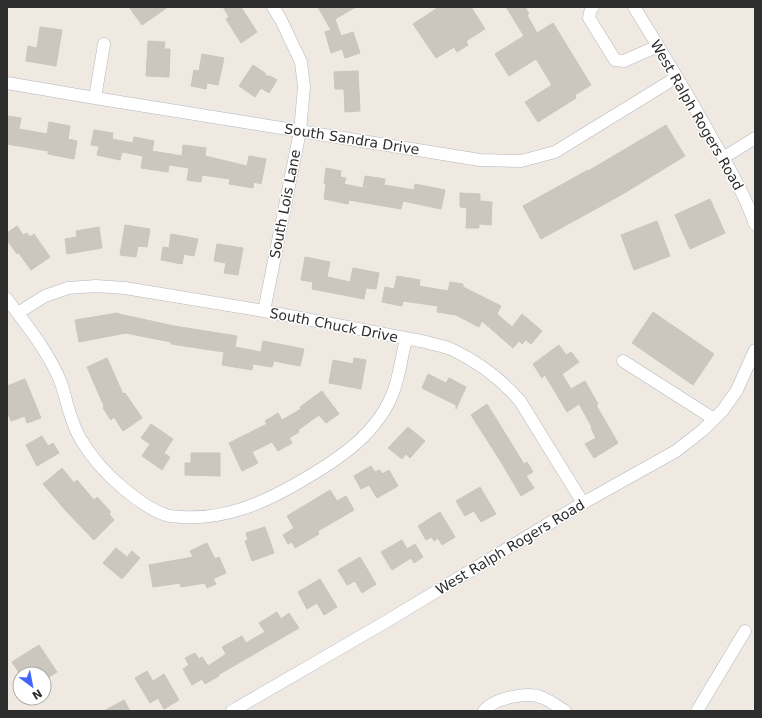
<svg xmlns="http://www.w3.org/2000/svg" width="762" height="718" viewBox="0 0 762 718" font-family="'DejaVu Sans',sans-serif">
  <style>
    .building { fill: #cbc7bf; stroke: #cbc5ba }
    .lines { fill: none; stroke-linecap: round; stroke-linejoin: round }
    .minor-casing { stroke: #b4b7c1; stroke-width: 13 }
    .minor { stroke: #fff; stroke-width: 12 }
    .labels { text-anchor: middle; stroke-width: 3; stroke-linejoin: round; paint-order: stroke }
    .street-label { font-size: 14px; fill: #2e2e2e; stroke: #fff }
  </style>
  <rect width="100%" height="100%" fill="#efe9e1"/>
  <path class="building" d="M129,7H168L142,25Z
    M223,7H241L257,32L241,43L226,19L229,17Z
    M318,7H356L335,19L341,36L353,32L360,53L345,58L342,49L331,53L325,32L331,30Z
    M439,7H471L485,29L466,41L468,45L457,52L454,47L436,58L413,24Z
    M506,7H525L529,14L527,15L537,33L553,23L591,85L575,95L576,98L538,122L525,102L552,85L536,59L509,76L495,54L524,36Z
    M40,27L62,30L56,66L26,61L28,46L37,48Z
    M148,41L165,42L164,49H170L169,77L146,76Z
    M202,54L224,58L218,85L207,83L206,89L191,86L194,70L199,71Z
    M253,65L265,73L266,76H270L277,80L269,93L261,88L255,97L239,86Z
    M358,71L360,111L345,112L344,89H335L334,72Z
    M7,116L21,118L19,129L47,134L49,122L70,126L68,139L77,141L74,159L48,154V151L7,144Z
    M666,125L685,156L621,195L541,239L523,206L588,170V171Z
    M94,130L113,133L112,139L133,143L134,137L154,141L152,151L182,156L183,145L206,148L205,156L247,166L249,156L266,159L261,184L254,182L253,188L229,184L230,179L202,175L201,182L187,180L189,168L169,165L168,172L141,168L143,156L122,152L120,160L97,155L99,146L91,145Z
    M326,168L341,171L340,177L346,178L344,184L363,188L365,176L385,179L384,185L414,190L415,184L445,190L441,209L403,201L401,209L349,200L348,204L324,199L326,184L324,183Z
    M460,193L480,194V201L492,202L491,225L479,224V228H466L467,208L460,207Z
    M710,199L725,233L690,249L675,215Z
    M657,221L670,256L634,270L621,235Z
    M125,225L150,229L147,247L138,246L136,257L120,255Z
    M17,226L23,235L27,233L30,237L34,234L50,257L31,270L18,252L17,254L7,240V233Z
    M99,227L102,248L67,254L65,239L77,237L76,231Z
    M171,234L198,239L194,256L184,254L182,264L161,260L163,247L169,248Z
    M217,244L243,248L238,275L224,273L226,263L214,261Z
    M305,257L330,262L327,277L332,278L350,282L353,268L379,273L376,289L366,288L364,299L312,289L313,282L301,280Z
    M397,276L420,280L419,286L448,291L450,282L463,284V287L501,306L497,314L512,327L522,314L542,331L531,344L526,340L522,344L519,341L513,348L482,321L479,327L456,315L437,312L438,306L403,301L402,306L382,302L385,287L394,289Z
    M653,312L714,354L693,385L632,343Z
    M118,313L119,314L174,326L237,336L235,347L261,352L263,341L304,349L300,366L274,361L272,367L253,364L252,370L222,365L224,352L171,344V342L126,333L79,342L75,320Z
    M559,345L566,355L571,352L579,362L562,374L571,389L585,381L598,404L596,405L618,443L594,458L585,444L596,438L591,428L592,427L579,404L567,412L545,375L542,378L533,364Z
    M107,358L123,394L125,393L142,418L123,431L114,417L111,420L103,408L104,406L87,367Z
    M354,358L366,360L361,389L329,383L333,360L353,364Z
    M428,374L446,383L449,378L466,387L456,409V405L422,388Z
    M25,379L41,418L27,423L25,416L11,421L7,411V386Z
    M322,391L339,414L326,423L319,415L298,430L299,432L289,438L292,443L278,451L272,442L252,452L258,463L242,471L229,443L267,424L265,421L278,413L282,420L301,409L300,407Z
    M487,404L524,464L527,462L533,472L526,476L534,488L521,496L501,462L471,415Z
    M151,424L173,439L164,453L170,457L162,470L142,456L150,444L141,438Z
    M408,427L425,441L410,458L406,454L402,459L388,448Z
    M42,436L48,446L53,443L59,453L37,466L26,445Z
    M191,453H220V476L185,475V463H191Z
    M371,466L375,472L380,470L382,474L389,470L398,486L377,498L369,485L361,489L354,476Z
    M62,468L74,483L77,480L94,500L97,497L111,512L109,514L114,520L94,540L66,511L43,484Z
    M480,487L496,514L481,522L474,511L465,516L456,501Z
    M330,490L337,501L346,496L354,510L318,531L319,534L295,548L292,542L288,544L283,535L294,528L287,516Z
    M440,512L455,537L442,545L438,538L434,541L432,537L426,540L418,526Z
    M265,527L274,553L252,561L245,541L248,540L246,533Z
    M402,540L407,549L415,544L423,557L414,563L411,558L392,570L381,552Z
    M207,543L215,559L219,557L226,573L213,579L216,584L207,588L205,583L181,587L180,583L153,587L149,565L193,557L190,551Z
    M116,548L127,557L132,551L140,558L122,579L103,563Z
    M360,557L376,584L362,593L355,581L347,585L338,570Z
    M320,579L337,607L324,615L317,603L307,609L298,592Z
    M277,612L281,619L289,613L299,628L218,675L219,676L205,684L202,679L192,685L183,669L189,665L185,658L195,653L199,659L202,657L208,666L226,654L222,647L242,636L246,643L265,632L259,623Z
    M39,645L57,672L44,680V674H20L12,662Z
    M147,671L153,681L164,674L179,700L164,709L158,698L150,703L135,678Z
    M124,700L130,711H104Z"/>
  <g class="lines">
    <g class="minor-casing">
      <path id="minor" d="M593,7L591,8L589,18L615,60L624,61L658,46
        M634,7C662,52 689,96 714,142C729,168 745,195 755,224
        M7,83L95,98L480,160L521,161L555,152L677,77
        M95,98L104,44
        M723,158L755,138
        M7,299C27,326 49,352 61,383C67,401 70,421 80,438C91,457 106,474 123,488C136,499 150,510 166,515C171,517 177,516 181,517C223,520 261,504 296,484C336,461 380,434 395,387C400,371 402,355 406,339
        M264,311L300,131L304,87L301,62L281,20L273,7
        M18,313L45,296L68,288L96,286L125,288L264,311L426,342C435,345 445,346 453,350C478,362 502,380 520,401L583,503
        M623,361L714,419
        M232,711L382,624L583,503L676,451L703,430L723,410L737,390L755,350
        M484,711C494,698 528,691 543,698C551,701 558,707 565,711
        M697,711L745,631"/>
    </g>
    <use href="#minor" class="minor"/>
  </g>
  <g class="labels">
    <g class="street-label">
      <text transform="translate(697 115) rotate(60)" y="5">West Ralph Rogers Road</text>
      <text transform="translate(352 139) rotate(9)" y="5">South Sandra Drive</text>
      <text transform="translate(285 204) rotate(-79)" y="5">South Lois Lane</text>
      <text transform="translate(334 325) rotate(11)" y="5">South Chuck Drive</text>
      <text transform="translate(510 547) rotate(-31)" y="5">West Ralph Rogers Road</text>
    </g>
  </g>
  <rect width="762" height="718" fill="none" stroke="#2e2e2e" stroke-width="16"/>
  <g transform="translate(32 686) rotate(148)"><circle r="19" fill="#ffffff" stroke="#ababab"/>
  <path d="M0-3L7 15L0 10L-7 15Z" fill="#4264fb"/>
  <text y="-6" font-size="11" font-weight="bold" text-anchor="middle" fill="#2e2e2e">N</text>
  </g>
</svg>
